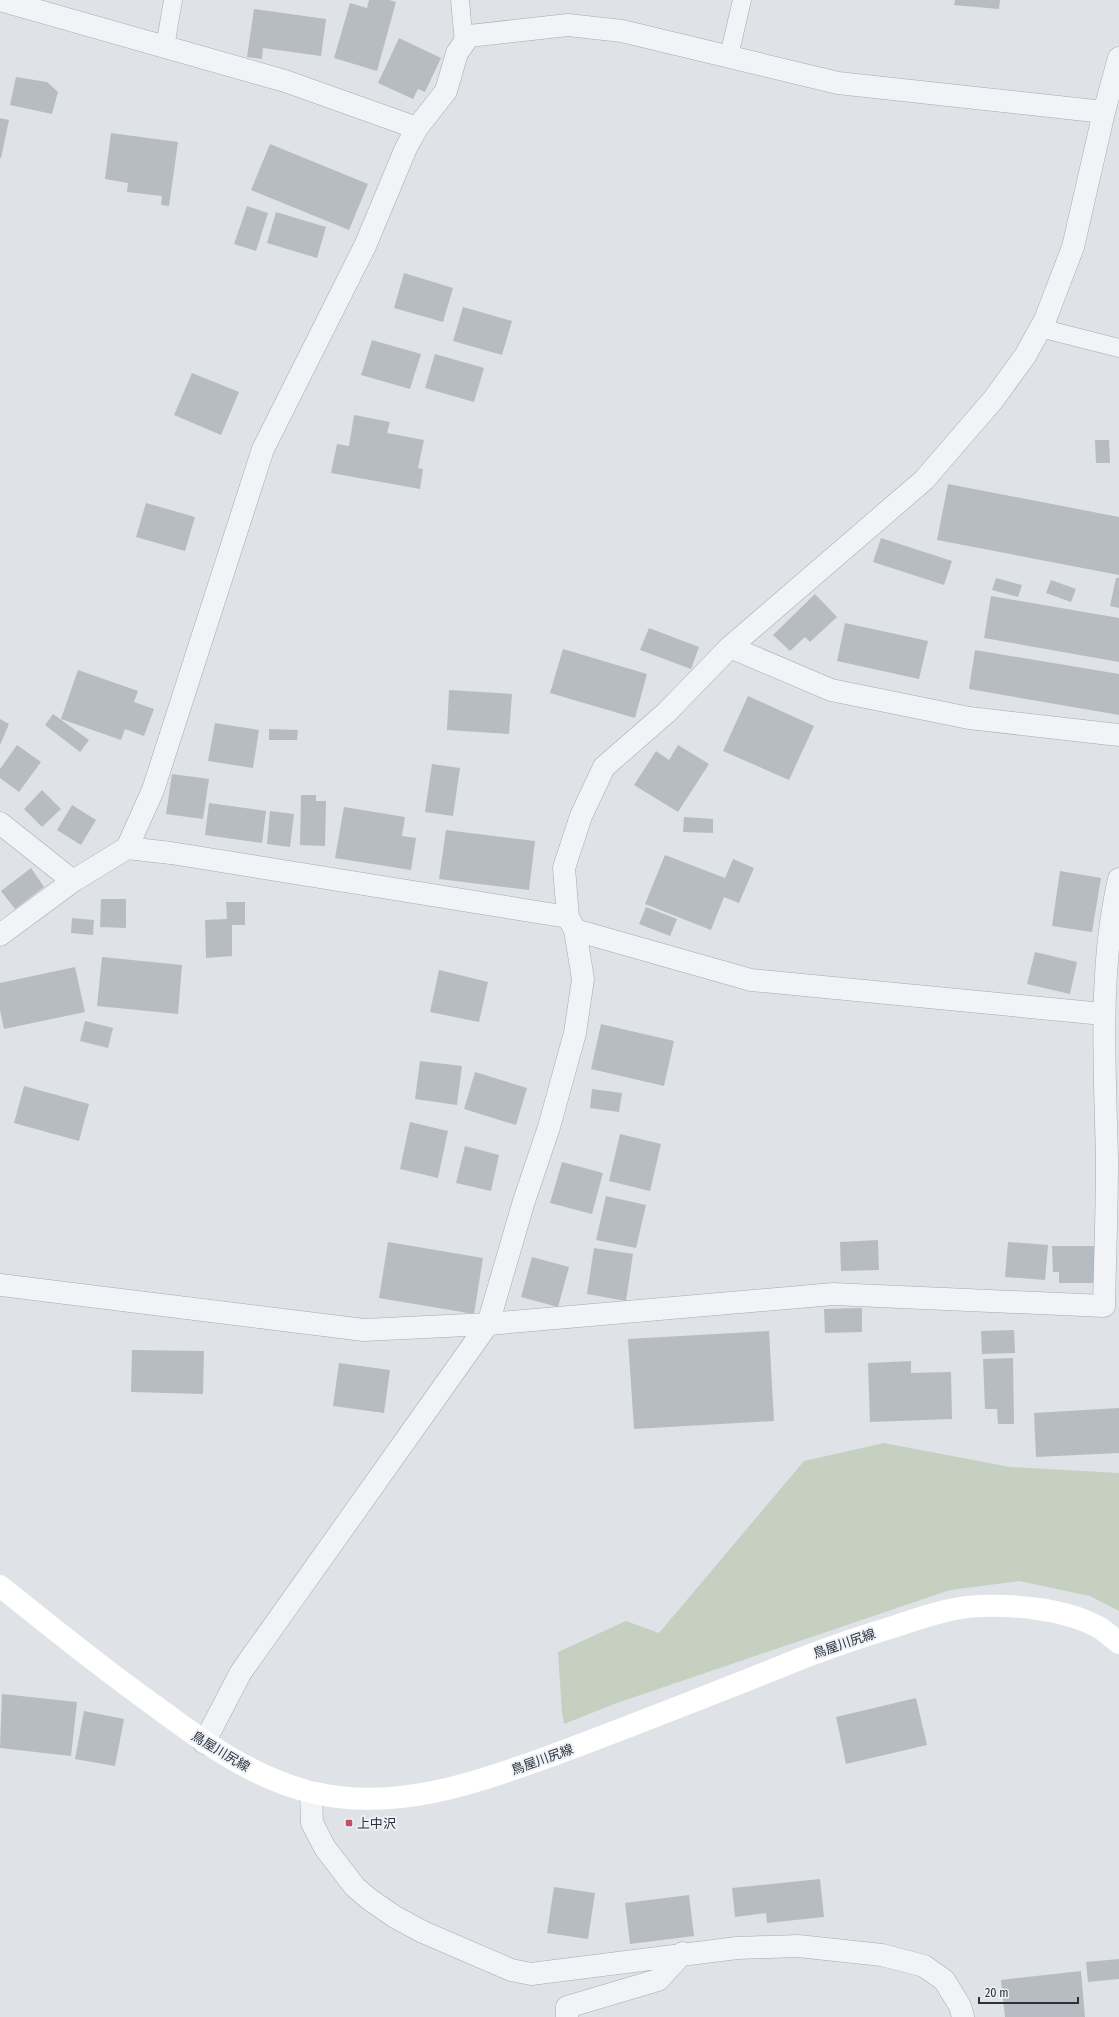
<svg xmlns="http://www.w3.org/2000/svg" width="1119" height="2017" viewBox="0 0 1119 2017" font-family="'Fira Sans Condensed','Noto Sans JP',sans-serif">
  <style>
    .green { fill: #c6d0c1 }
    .building { fill: #b7bcc3 }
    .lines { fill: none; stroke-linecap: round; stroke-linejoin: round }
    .service-casing { stroke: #a5aab0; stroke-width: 19 }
    .minor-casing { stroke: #a5aab0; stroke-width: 23 }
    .service { stroke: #f1f3f6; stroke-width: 18 }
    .minor { stroke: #f1f3f6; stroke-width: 22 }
    .secondary { stroke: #fff; stroke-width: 22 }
    .poi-dot { fill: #c05068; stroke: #eef1f5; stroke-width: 1.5 }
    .labels { text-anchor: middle; stroke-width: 4; stroke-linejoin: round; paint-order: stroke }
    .street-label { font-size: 13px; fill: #2a323c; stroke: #eef1f5 }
    .poi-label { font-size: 13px; fill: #2a323c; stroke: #eef1f5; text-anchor: start }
  </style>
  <rect width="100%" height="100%" fill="#dfe3e7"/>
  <path class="green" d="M884,1443L1010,1467L1119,1473V1611L1090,1596L1019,1581L950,1590L617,1703L564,1724L562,1713L558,1652L626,1621L659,1633L804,1461Z"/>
  <path class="building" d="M369,0H389L396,2L377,71L334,58L350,3L367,8Z
    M955,0H1000L999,9L954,5Z
    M254,9L326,19L321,56L263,48L262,59L247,57Z
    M399,38L441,58L425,92L418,89L413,99L378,83Z
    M16,77L47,82L58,92L52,114L10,105Z
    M0,118L9,120L1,158H0Z
    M111,133L178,142L169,206L161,205L162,196L127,192L128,183L105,179Z
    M270,144L368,184L349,230L251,190Z
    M247,206L268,213L256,251L234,244Z
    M276,212L326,227L317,258L267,243Z
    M404,273L453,288L443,322L394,308Z
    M463,307L512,321L502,355L453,341Z
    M372,340L421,354L410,389L361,375Z
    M435,354L484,368L474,402L425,388Z
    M192,373L239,392L221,435L174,415Z
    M354,415L390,422L387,433L424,440L418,468L423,469L420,489L331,473L337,444L349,446Z
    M1095,440H1109L1110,463H1096Z
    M948,484L1119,517V575L937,540Z
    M146,503L195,517L185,551L136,537Z
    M881,538L952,561L944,585L873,562Z
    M996,578L1022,585L1018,597L992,590Z
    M1116,578H1119V608L1110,606Z
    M1051,580L1076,589L1071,602L1046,593Z
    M815,594L837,617L810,642L805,637L790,651L773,635Z
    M991,596L1119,618V662L984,638Z
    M845,623L928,641L919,679L837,661Z
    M649,628L699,647L691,669L640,650Z
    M563,649L647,674L635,718L550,693Z
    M975,650L1119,674V715L969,689Z
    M78,670L138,691L134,702L154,709L144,736L125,729L121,740L61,719Z
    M449,690L512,694L509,734L447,730Z
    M748,696L814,726L789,780L723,751Z
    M53,714L89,740L80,752L45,725Z
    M0,719L9,724L0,745Z
    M215,723L259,730L253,768L208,761Z
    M269,729L298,730L297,740H269Z
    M17,745L41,762L19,792L0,778V769Z
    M678,745L709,764L678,812L634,785L656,751L669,760Z
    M432,764L460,768L453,816L425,812Z
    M172,774L209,779L203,819L166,814Z
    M42,790L61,809L42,827L24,809Z
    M301,795H316V801H326L325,846L300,845Z
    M209,803L266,811L262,843L205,835Z
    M72,805L96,820L81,845L57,830Z
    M344,807L405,817L402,836L416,838L411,870L335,858Z
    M270,811L294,814L290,847L267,844Z
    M684,817L713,819V833L683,832Z
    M446,830L535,841L529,890L439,879Z
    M665,855L725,878L733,859L754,868L739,903L724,897L711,930L645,904Z
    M31,868L44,887L15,909L1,891Z
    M1060,871L1101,878L1092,932L1052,926Z
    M101,899H126V928L100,927Z
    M226,902H245V925H232V956L206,958L205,920L227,919Z
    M646,907L677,919L670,936L639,924Z
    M72,918L94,920L93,935L71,933Z
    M1035,952L1077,962L1070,994L1027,984Z
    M102,957L182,965L178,1014L97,1006Z
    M75,967L85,1012L4,1029L0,1010V983Z
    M439,970L488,982L479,1022L430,1012Z
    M85,1021L113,1028L108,1048L80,1041Z
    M601,1024L674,1041L664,1086L591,1069Z
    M420,1061L462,1066L457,1105L415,1099Z
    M475,1072L527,1088L516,1125L464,1109Z
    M24,1086L89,1104L79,1141L14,1123Z
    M592,1089L622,1093L619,1112L590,1108Z
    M410,1122L448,1131L438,1178L400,1169Z
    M620,1134L661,1144L650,1191L609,1181Z
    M465,1146L499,1155L491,1191L456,1183Z
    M562,1162L603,1173L592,1214L550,1203Z
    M606,1196L646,1205L636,1248L596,1240Z
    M878,1240L879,1270L841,1271L840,1242Z
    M388,1242L483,1258L474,1314L379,1298Z
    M1008,1242L1048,1245L1045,1280L1005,1277Z
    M1052,1246H1097V1283H1059V1272H1053Z
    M594,1248L633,1254L626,1301L587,1294Z
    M532,1257L569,1267L558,1307L521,1297Z
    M862,1308V1332L825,1333L824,1309Z
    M1014,1330L1015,1353L982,1354L981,1331Z
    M769,1331L774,1421L634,1429L628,1339Z
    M132,1350L204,1351L203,1394L131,1392Z
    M1013,1358L1014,1424H998L997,1409H985L983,1359Z
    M911,1361V1373L951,1372L952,1419L870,1422L868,1363Z
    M339,1363L390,1370L384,1413L333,1406Z
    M1119,1408V1453L1036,1457L1034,1413Z
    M2,1694L77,1702L71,1756L0,1748Z
    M916,1698L927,1745L846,1764L836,1717Z
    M84,1711L124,1719L115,1766L75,1759Z
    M820,1879L824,1917L767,1923L766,1913L735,1917L732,1888Z
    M554,1887L595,1893L588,1939L547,1933Z
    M689,1895L694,1936L630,1944L625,1903Z
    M1119,1959V1979L1088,1982L1086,1962Z
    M1081,1971L1085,2017H1005L1001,1980Z"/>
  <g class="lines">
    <g class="service-casing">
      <path id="service" d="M460,0L464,44
        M165,47L173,0
        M729,56L742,0
        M1040,328L1119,348"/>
    </g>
    <g class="minor-casing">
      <path id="minor" d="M0,0L285,81L417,128
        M730,647L831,690L969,718L1119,735
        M0,823L73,881
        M127,848L171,853L568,917
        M575,930L751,980L1103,1014
        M0,935L73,881L127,848L153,790L263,449L365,246L406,148L417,128L446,91L457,53L469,36L568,25L622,31L838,83L1104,112
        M0,1285L364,1330L488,1324L833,1294L1104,1306C1105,1257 1107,1209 1107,1160C1105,1066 1098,971 1119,879
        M204,1743L241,1672L488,1324L524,1201L549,1127L575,1033L583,979L575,930L568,917L564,868L581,816L604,767L666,713L730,647L924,480L993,400L1025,356L1045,320L1073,247L1104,112L1119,58
        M311,1792L312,1823L325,1848L355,1887L369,1899L395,1917L423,1932L511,1970L531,1974L737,1948L798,1946L882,1955L924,1966L944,1980L960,2006L963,2017
        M567,2017V2007L658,1980L683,1953"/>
    </g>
    <use href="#service" class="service"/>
    <use href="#minor" class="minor"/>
    <path class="secondary" d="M0,1586C50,1626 99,1666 151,1703C201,1740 250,1777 311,1792C390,1812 471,1785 545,1758C624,1729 702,1698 780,1667C818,1651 857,1638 896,1626C919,1618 943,1610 967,1607C1006,1603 1065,1608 1100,1628C1106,1632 1113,1638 1119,1643"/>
  </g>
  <rect class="poi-dot" x="345" y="1819" width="8" height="8" rx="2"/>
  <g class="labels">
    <g class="street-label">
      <text transform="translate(844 1643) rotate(-19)" y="5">鳥屋川尻線</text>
      <text transform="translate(221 1751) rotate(31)" y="5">鳥屋川尻線</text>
      <text transform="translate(542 1759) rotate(-20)" y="5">鳥屋川尻線</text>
    </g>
    <g class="poi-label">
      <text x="357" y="1828">上中沢</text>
    </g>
  </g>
  <path d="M979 1997v6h99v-6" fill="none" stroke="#2a323c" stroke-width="2"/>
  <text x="985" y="1997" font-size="12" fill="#2a323c" stroke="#eef1f5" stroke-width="3" paint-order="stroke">20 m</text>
</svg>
